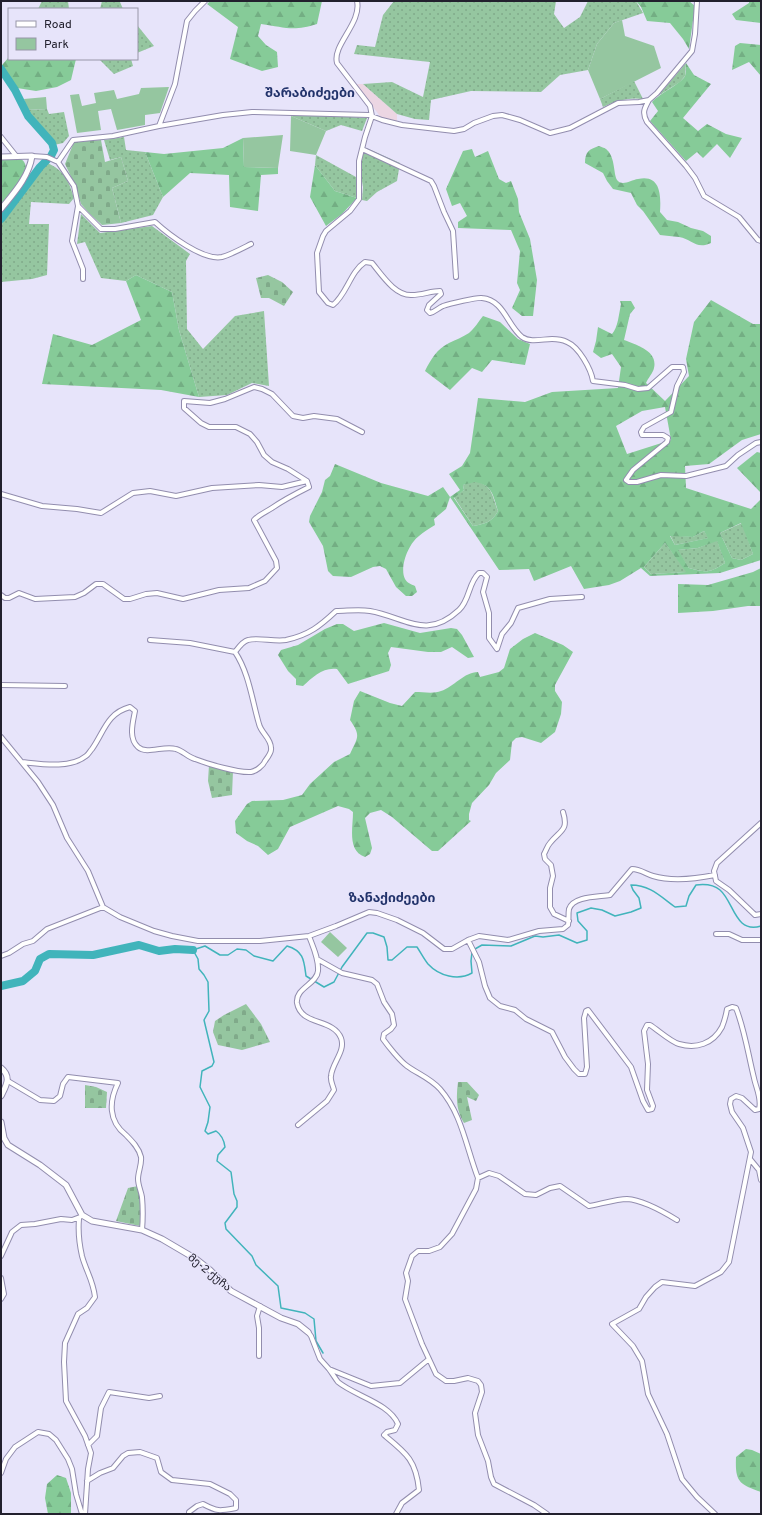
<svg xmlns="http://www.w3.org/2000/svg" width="762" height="1515" viewBox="0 0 762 1515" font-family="Overpass,'Noto Sans Georgian',sans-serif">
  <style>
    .commercial { fill: #ecd6e3 }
    .grass { fill: url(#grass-dots) }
    .forest { fill: url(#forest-firs); fill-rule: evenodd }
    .cemetery { fill: url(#cemetery-stones) }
    .green { fill: #95c6a0 }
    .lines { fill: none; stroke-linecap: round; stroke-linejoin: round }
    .stream { stroke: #41b4bb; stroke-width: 1.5 }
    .river { stroke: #41b4bb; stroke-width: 8 }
    .minor-casing { stroke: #928dae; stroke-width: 6 }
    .tertiary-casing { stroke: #928dae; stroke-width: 7 }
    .minor { stroke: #fff; stroke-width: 4 }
    .tertiary { stroke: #fff; stroke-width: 5 }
    .labels { text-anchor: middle; stroke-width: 3; stroke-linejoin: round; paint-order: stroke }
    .street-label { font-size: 11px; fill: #22202d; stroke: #e7e4fa }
    .quarter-label { font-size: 13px; font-weight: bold; fill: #22336b; stroke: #e7e4fa }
  </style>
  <defs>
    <pattern id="grass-dots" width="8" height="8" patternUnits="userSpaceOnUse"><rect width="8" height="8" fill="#95c6a0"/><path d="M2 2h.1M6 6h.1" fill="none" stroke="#80aa8a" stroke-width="1.8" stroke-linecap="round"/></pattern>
    <pattern id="forest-firs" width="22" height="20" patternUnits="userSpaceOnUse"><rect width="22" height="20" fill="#86cb98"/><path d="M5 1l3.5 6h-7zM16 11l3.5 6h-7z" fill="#73ae83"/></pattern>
    <pattern id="cemetery-stones" width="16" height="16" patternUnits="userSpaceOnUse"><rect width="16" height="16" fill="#95c6a0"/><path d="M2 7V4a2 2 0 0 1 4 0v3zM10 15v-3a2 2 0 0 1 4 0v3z" fill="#80aa8a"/></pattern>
  </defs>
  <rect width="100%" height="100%" fill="#e7e4fa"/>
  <path class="commercial" d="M356,84H363L397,114V121L382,119Z"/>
  <path class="grass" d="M42,1H68L69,9H38Z
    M102,1H121L120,2L123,9H100Z
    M394,1H556L554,14L564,28L580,17L588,1H636L643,13L614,23L597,44L588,70L560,75L541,92L471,91L431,100L429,120L415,119L397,114L363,84L392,82L423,97L430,62L354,54L357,45L375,47L383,15Z
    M137,25L154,46L137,53Z
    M99,59H131L133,66L114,74Z
    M686,63L685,76L680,82L658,96Z
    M634,81L643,99C628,97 616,101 603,107L600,99Z
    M47,109L49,114L64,112L69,136L63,143L54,145C48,132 35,122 27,110Z
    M319,115L367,118L362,131L341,125L326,131L291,116Z
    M124,137L126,150L145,152L163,197L153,215L121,223L112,188L128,181L121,157L110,160L104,140Z
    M364,147L400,163L397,181L377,192L367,201L362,200L363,187L360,170Z
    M316,155L356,177L357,198L335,191L315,165Z
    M47,163C64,170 69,181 74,198L69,204L31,202L29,224H49L47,275L32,279L1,282V220Z
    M81,214L100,233L152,226L190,254L186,261L187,329L203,349L235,316L264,311L269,386L252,383L227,395L199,397L179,330L172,292L136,275L126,281L101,278L85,242L77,244Z
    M475,481C493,485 492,496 498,511C492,522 485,524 473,526L454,497L464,490L463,485Z
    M742,523L753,554L741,560L732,558L720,533Z
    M704,531L709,538L675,545L670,535L693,537Z
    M717,540L725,563C709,573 708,573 689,568L677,550L698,548Z
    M665,543L687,572L651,574L644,567Z"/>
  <path class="forest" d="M210,1H322L317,24C293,32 284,27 261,24L258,36L266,45L277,52L278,67L262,71L230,59L238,27L207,4Z
    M636,1H689L695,6L689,49L683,39L670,23L647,21L641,7Z
    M749,1H761V23L736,20L732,14L749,3Z
    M740,43L761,45V76L749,62L732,70L735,46Z
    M9,57V59H76L71,80L57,87L36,91L17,88L2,65Z
    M686,63L694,75L711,84L683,118L698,131L707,124L726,134L742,138L730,158L717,144L703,158L697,152L686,161L650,121L658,111L652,102C659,94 682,83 685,76C686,73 686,67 686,63Z
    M243,138L244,167L278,168V174L261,175L258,211L230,207L229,175L190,173L163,197L145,152L164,154L223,148Z
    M599,146C601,147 606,148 607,150C616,158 613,177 618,181C623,186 631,180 638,179C661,174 661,196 660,212L667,220L678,222L691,228L703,231L711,236V243C696,250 692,239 679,237C672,236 666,236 660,235L643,211L637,205L631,193L613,189L607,181L603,173L585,163C585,152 589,149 599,146Z
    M472,149L475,157L488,151L499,179L506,183L511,181L518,199L519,212L530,239L537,280L533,316H522L512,308L520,290L517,283L520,251L511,230L458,228V222L467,216L460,203L452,206L446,189L463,151Z
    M1,157C15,157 28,155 26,174L1,209Z
    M315,165L335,191L357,198L342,214L326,226L310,197Z
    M136,275L172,292L179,330L199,397L161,390L42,384L53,334L92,345L141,320L126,281Z
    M711,300L753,324H761V434L742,440L709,464L685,466L686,488L751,509L761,499V560L720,573L650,576L641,568L620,581L609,585L584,589L571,566L534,581L529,569L499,570L450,497L446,509L434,519L435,525C429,529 423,532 419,536C409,543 399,567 405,579C407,583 411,584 415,586L417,592L412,596H406L396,587L386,569L380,566L373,567L351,577L333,576L328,571L323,546L309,522L310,516L322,492L325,480L330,476L335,464L381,483L428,496L443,487L450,497L460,490L449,474L462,466L470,453L478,398L525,402L552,392L618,388L621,367L612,354L601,358L593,352L596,341L598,327L612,334C618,328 619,313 621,304L620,301H631L635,308L630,314L624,340C637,345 658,351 654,368C653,373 648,378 646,383L665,401L689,376L686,359L694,322ZM665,407L671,440L627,454L616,426L642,411ZM475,482C493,485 493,496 498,511C492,522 485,524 473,526L454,498L464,490L463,485ZM741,523L753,554L741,560L732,558L720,533ZM704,531L708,538L675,545L670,536L693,537ZM717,541L725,563C709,573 708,573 689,568L678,550L698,548ZM665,543L686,572L651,574L644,567Z
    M483,316L500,322L518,339L530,344L525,365L492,360L482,372L472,368L450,390L425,371C431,359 437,349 449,343C455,340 463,337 469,333C475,328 478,322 483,316Z
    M757,452L761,453V493L737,468Z
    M761,568V606H748L713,611L678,613V584L708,585L753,572Z
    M384,623L420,633L451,628L457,629L462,635L474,657L468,658L452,647L441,652H428L391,647L388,653L391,665L389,671L348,684L337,669C323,667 313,677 303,686L296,685V679L288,671L278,655L281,650L298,645L325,629L337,624H343L354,631Z
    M535,633L563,645L573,652L555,685V691L562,702L561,714L555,732L541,743L522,737L516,738L512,742L510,760L496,773L489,785L472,803L469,814V820L471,821L438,851H432L392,817L381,810L370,813L365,818L372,848L370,854L365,857C347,851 353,828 353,812L349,809L338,806L290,827L278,849L268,855L258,846L247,841L236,833L235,821L247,804L252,801L283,800L302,795L310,784L334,762L350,754C358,737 361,736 350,720L354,701L360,691L390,703L402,706L415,692C423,692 434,694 441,691C454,687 464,672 478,672L480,677L499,672L504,668L510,649L523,639Z
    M746,1449L752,1450L761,1454V1492C739,1484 735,1482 736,1457Z
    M57,1475L66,1478L71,1493V1514H48L45,1498L47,1484Z"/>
  <path class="cemetery" d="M101,140L105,162L121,157L128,181L112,188L121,223L102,225L89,213L81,204L75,185L65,164L74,142Z
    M268,275L282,282L293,292L284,306L269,298H261L256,278Z
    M209,765L233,771L232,795L212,798L208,781Z
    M246,1004L261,1024L270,1042L242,1050L218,1045L213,1032L215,1021L224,1015Z
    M458,1082H467L479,1095L476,1101L467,1097L472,1120L464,1123C456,1110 456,1097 458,1082Z
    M85,1085L96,1087L107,1092L106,1108H85Z
    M138,1186L140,1202V1226L116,1221L128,1188Z"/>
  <path class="green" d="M622,20L625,36L654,46L661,68L600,99L588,70L597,44L614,23Z
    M169,87L160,113L145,115V125L117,130L111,109L98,111L101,130L77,133L70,95L79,94L82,106L96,103L94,93L114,90L117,99L139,94L141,88Z
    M46,97L47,109L27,110L24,99Z
    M291,116L326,131L316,155L290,151Z
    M283,135L278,168L244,167L243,138Z
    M330,932L347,948L338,957L321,942Z"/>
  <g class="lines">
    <path class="stream" d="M475,949L482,945L511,946L535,936L543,937L559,935L577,943L587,940V931L578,921L577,913L591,908L602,910L615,916L631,912L641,908L639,898L633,890L631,885C650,885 661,897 675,907L686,906L689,896L696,885C704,884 713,884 720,890C734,902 735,934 761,926
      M323,1353L316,1341L314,1319L305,1313L281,1308L278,1286L256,1265L252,1256L226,1229L225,1223L237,1207V1201L234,1194L231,1172L217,1161L218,1155L225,1147C224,1140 222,1135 216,1131L208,1134L205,1131L208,1122L210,1107L200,1087L202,1071L212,1066L214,1062L204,1020L209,1011L208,982L204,975L199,969L198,959L193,950L205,946L220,955H228L237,949L246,950L254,956L273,961L287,946C304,951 304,961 306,976L324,987L334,982L342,967L367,933H373L384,937L387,947L388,960H392L407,947H417C421,953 424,959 428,964C439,976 458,981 472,973L471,961L472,952"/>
    <path class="river" d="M1,69L15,90L28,116L52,143L54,150L51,156L40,167L1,219
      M1,986L23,981L35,971L40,959L49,954L93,955L139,945L159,951L175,949L193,950"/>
    <g class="minor-casing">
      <path id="minor" d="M357,1C362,23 332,45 337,63L370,106L372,116L365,137L359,161V199L350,211L326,231L323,236L317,253L319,292L328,303L333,305C347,294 350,272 365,262L372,263C382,275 395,296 412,295C422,295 431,291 440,291L441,294L429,305L427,310L430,313C435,312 438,308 443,306C449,304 477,297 482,298C504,300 507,325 522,337C530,343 543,339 552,339C556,339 563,340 567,342C579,347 591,369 593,381L625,385L638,389L648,388L672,367H683L684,372L677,386L671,412L644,427L641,432L642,435H663L668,438L667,442L633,470L626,480L629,482H637L661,475L686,476L726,466L738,455L756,443L761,442
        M649,100C644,109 642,113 647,122L686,166L695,178L704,196L739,217L758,240L761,241
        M159,126L175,84L187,21L195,11L205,1
        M1,137L17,157
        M362,149L431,181L434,186L444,212L453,231L456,277
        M32,156L47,157L58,162L73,140L113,136L159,126L223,115L252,112L369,115L382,120L402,125L454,131L464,129L474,123L493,116L502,115L520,120L550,133L570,128L618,103L639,102L649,100L657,93L692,51L695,34L697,1
        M58,162L74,186L78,206L101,229H115L155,222C168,234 203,261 222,257C230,255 243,248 251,244
        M78,206L72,241L83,269V279
        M1,494L42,506L77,509L101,513L133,493L150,491L176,496L212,488L259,485L282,487L307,481
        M1,595L5,598H9L19,593L35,599L75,597L84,593L96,584H103L124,599H130L146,594L157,593L183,599L219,590L249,588L265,581L277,568L276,561L254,520C260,514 266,512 272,508C285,499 295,494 309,487L307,481L288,469L272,462L264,455L257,442L250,434L236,427H209L201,423L184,408V401L210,403L225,399L254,387L262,389L272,394L293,416L303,418L314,416L337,419L362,432
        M150,640L190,643L235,652C238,648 243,641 248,640C258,637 274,642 286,640C309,635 320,626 336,611C347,611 359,609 370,611C405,617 426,641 459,610C470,600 468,583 479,573H483L487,577L483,592L489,613V638L497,649L502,634L511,623L518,608L550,599L582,597
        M1,685L65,686
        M1,737L38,782L53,805L67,838L88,871L103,907L120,917L154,931L172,936L198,941H260L309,936L336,926L369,912L377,913L397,920L423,933L444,949H452L468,940L479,936L508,940L539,931L563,929L568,925C569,920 568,914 569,909C573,896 598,897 610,895L632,869C640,869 646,874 653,876C673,882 695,879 715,875
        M22,762C41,764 70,769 86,756C88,755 90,751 92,749C104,732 107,713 130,707L135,711C133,722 128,738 138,747C147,755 164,745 176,749C183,751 188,757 195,759C208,764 238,773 251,772C256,771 263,766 265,761C268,757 272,752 271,748C271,738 261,733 259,724C252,700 249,673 235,652
        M563,812C569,831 560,830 550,843C547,846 546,851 544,854L545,859L551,865L553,876L550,888V907L554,914L569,921
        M761,823L717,863L714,871L716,881L729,890L755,915L761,914
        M716,934H729L742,940H761
        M468,940L479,962L485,986L490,998L500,1006L515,1010L526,1019L552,1032L565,1057L574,1069L579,1074H585L587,1067L584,1018L586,1011L588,1010L631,1067L643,1101L648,1110L652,1109L653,1106L647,1090L648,1064L644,1031L647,1025H650C658,1030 671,1042 679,1044C696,1049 713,1044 722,1027C724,1022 726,1015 727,1009L732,1007L736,1008C745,1031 748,1054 754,1078C756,1088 762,1099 759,1109L755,1110L742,1098L736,1096L731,1099L730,1104L732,1112L743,1128L751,1152L729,1262L721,1272L695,1286L662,1282L655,1287L646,1297L639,1309L612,1324L633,1346L642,1361L648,1394L667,1434L682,1479L697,1497L715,1514
        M1,956L9,953L23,944L33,941L47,929L103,907
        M317,959L342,973L372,980L377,984L384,1002L392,1014L394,1025L391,1029L384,1034L383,1039C388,1046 400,1061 407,1066C418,1074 430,1078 440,1089C462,1114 466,1147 478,1178
        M8,1081L40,1100L54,1101L60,1096L63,1084L68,1077L118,1083C109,1101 108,1121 126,1135C132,1141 139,1148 141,1157C142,1164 138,1172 138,1179C138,1185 141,1191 142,1197C143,1208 143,1219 142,1230
        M298,1125L327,1101L334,1090C333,1086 330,1080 331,1076C332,1063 346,1051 341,1038C333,1018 301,1026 297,1003C295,988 317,984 318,971C319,959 313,947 309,936
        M750,1159L759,1170L761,1180
        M1,1256L12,1232L21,1225L35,1224L61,1219L72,1220L80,1217
        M1,1278L4,1294L1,1299
        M308,1332L311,1336L320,1359L329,1369L371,1386L400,1383L429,1359
        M259,1356V1328L257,1316L260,1306
        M329,1369C332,1373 335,1378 338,1382C355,1396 389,1403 398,1424L395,1430L387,1432L384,1435C406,1453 416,1460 419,1490L402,1503L396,1514
        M88,1445L97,1436L101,1408L109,1392L149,1398L160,1396
        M1,1473L6,1459L15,1447L38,1432L49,1434L56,1440L68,1459L72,1469L76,1494L82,1514H85L88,1469L91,1453L85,1436L66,1401L64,1362L65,1343L78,1314L87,1308L95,1297C93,1280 86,1271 82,1256C79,1243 78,1231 79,1219
        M87,1481L100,1473L113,1468L123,1456L128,1453L140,1452L157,1458L161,1472L172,1480L210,1484L230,1494L236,1500V1508C220,1511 218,1512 203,1504L197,1506L189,1512V1514
        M547,1514L534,1505L494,1484L491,1477L488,1461L478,1435L475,1413L482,1392L481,1385L478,1381L468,1378L454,1381H446L436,1374L422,1344L405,1299L408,1281L406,1273L412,1256L418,1251H429L440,1247L452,1234L476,1189L478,1178L489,1173L499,1176L525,1194L536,1195L550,1188L560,1186L589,1206C600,1204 618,1199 627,1199C643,1200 664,1212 677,1220"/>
    </g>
    <g class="tertiary-casing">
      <path id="tertiary" d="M1,157L32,156C29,177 13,194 1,209
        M1,1068C12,1077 6,1086 1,1096
        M1,1122L4,1138L8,1145L40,1165L66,1185L82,1215L92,1221L142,1230L162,1239L196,1259L210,1270L231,1291L281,1318L298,1324L308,1332"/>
    </g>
    <use href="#minor" class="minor"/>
    <use href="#tertiary" class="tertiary"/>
  </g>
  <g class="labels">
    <g class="street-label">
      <text transform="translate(210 1272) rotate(39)" y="4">მე-2 ქუჩა</text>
    </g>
    <g class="quarter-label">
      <text x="310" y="97">შარაბიძეები</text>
      <text x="392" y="902">ზანაქიძეები</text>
    </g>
  </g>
  <rect width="762" height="1515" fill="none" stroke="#22202d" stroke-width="4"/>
  <rect x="8" y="8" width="130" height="52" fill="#e7e4fa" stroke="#9896a8"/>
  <rect x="16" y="21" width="20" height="6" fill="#ffffff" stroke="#9896a8"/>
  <text x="44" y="28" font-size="12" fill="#22202d">Road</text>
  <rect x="16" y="38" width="20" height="12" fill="#95c6a0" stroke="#9896a8"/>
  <text x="44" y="48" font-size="12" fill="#22202d">Park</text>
</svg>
